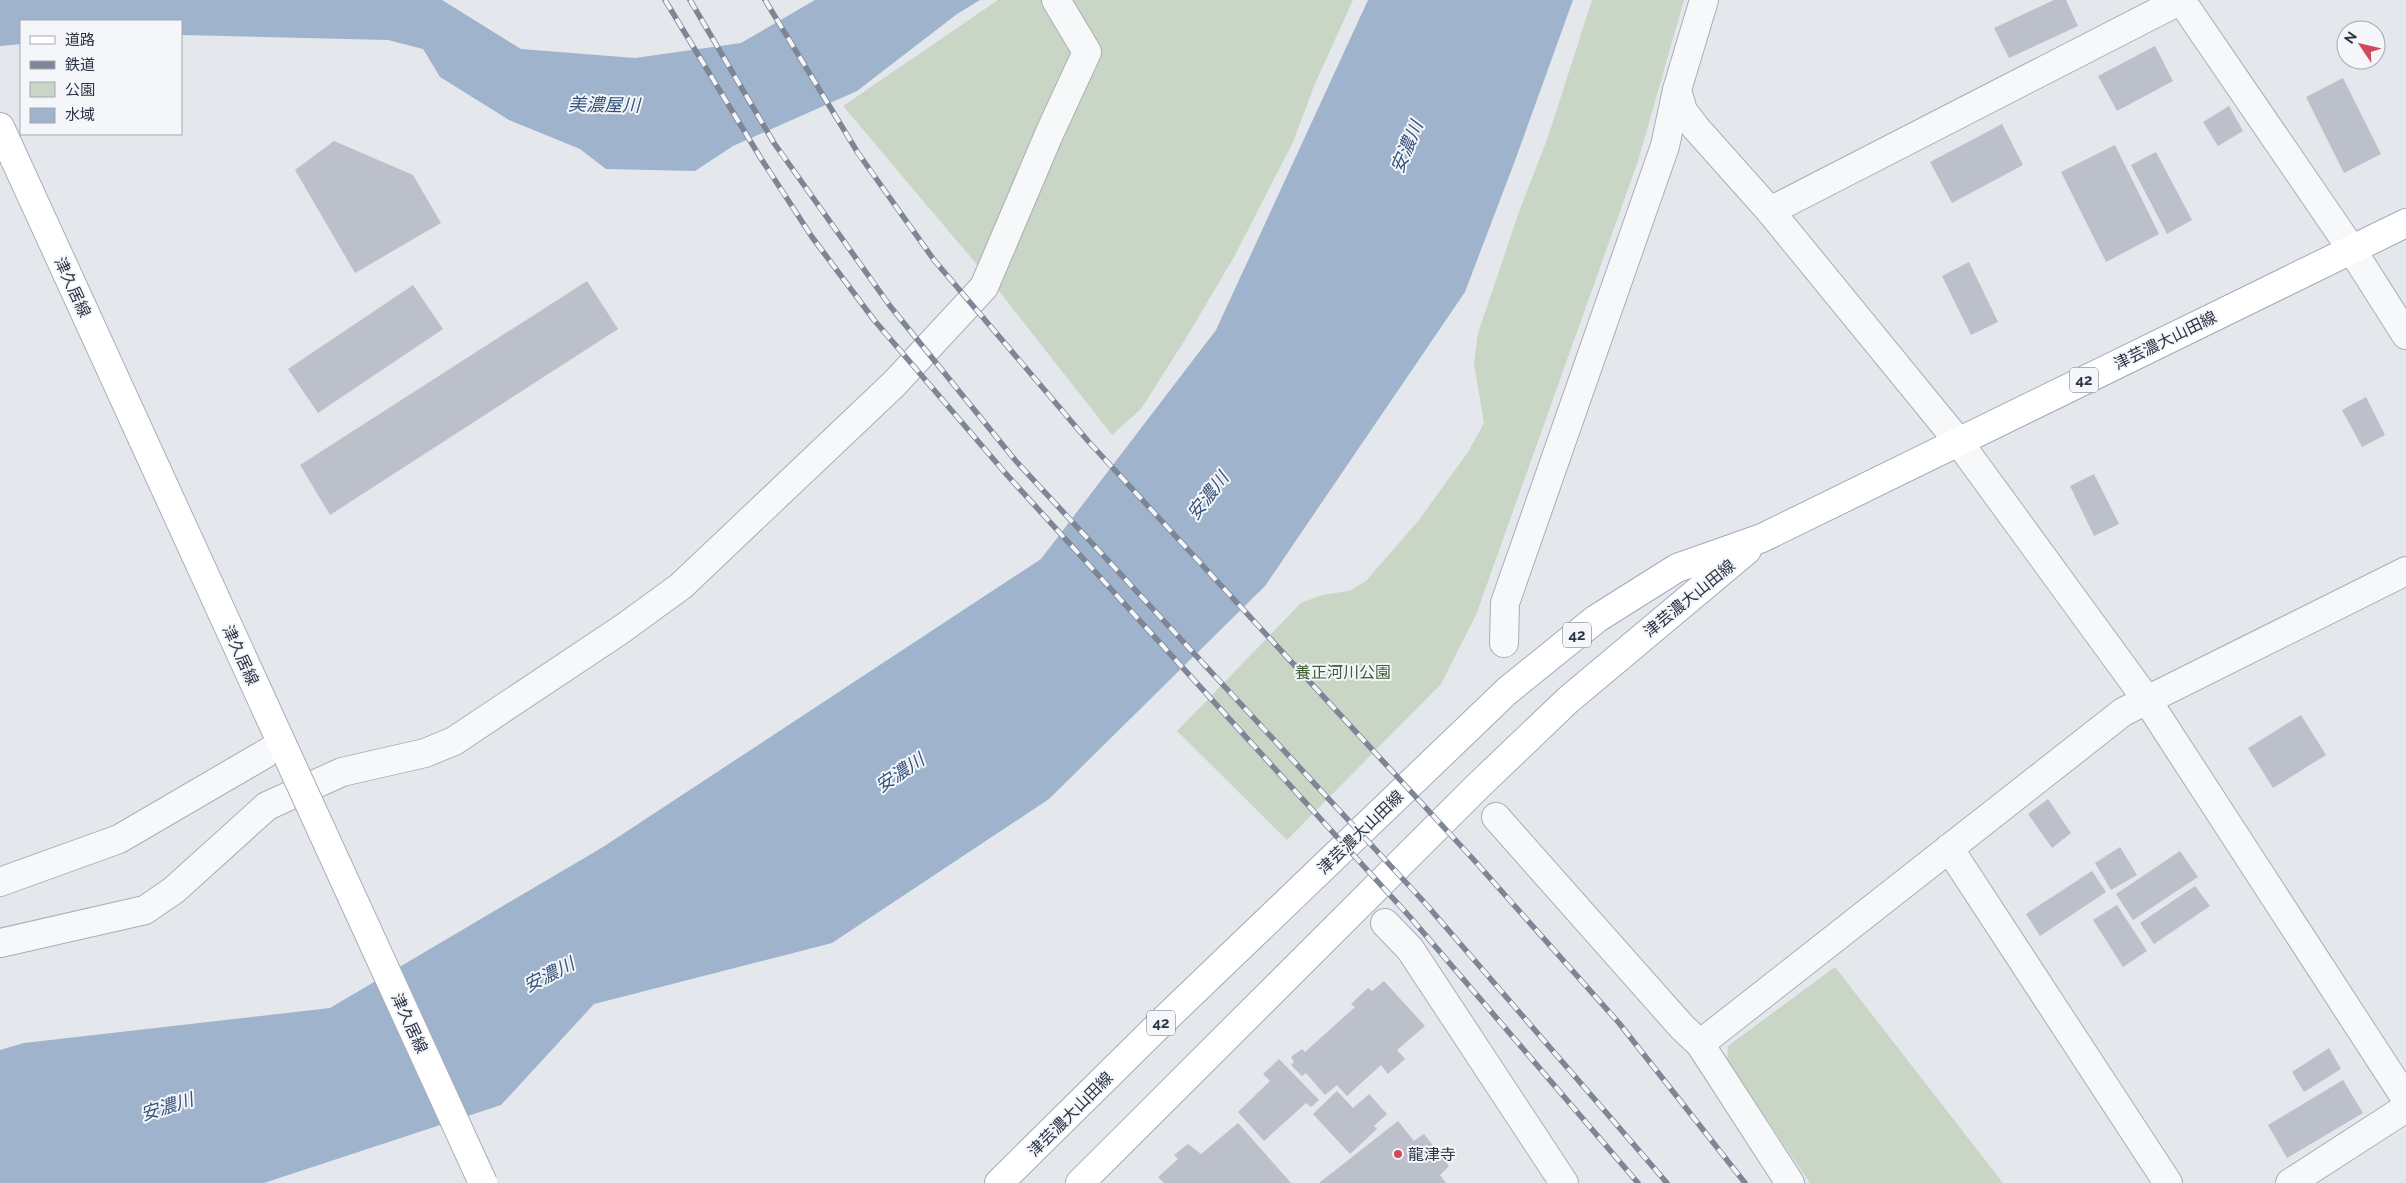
<svg xmlns="http://www.w3.org/2000/svg" width="2406" height="1183" viewBox="0 0 2406 1183" font-family="Raleway,'Noto Sans JP',sans-serif">
  <style>
    .green { fill: #c9d6c5 }
    .water { fill: #9fb4cc }
    .building { fill: #bbc0ca }
    .lines { fill: none; stroke-linecap: round; stroke-linejoin: round }
    .minor-casing { stroke: #a9aeb7; stroke-width: 30 }
    .tertiary-casing { stroke: #a9aeb7; stroke-width: 30 }
    .secondary-casing { stroke: #a9aeb7; stroke-width: 30 }
    .primary-casing { stroke: #a3abb8; stroke-width: 30 }
    .minor { stroke: #f7f8fa; stroke-width: 28 }
    .tertiary { stroke: #f7f8fa; stroke-width: 28 }
    .secondary { stroke: #fff; stroke-width: 28 }
    .primary { stroke: #fff; stroke-width: 28 }
    .rail-casing { stroke: #7d8696; stroke-width: 5.5 }
    .rail { stroke: #f4f6f9; stroke-width: 4; stroke-dasharray: 11; stroke-linecap: butt }
    .secondary-bridge-casing { stroke: #a9aeb7; stroke-width: 30; stroke-linecap: butt }
    .secondary-bridge { stroke: #fff; stroke-width: 28 }
    .poi-dot { fill: #d1495b; stroke: #f4f6f9; stroke-width: 2 }
    .labels { text-anchor: middle; stroke-width: 4; stroke-linejoin: round; paint-order: stroke }
    .shield { fill: #f4f6f9; stroke: #676e7b; stroke-width: 1 }
    .shield-label { font-size: 15px; font-weight: bold; fill: #2b3445 }
    .street-label { font-size: 16px; fill: #2b3445; stroke: #f4f6f9 }
    .park-label { font-size: 16px; fill: #3f6138; stroke: #f4f6f9 }
    .poi-label { font-size: 16px; fill: #2b3445; stroke: #f4f6f9; text-anchor: start }
    .water-label { font-size: 18px; font-style: italic; fill: #34527a; stroke: #f4f6f9 }
  </style>
  <rect width="100%" height="100%" fill="#e4e7ec"/>
  <path class="green" d="M998,0H1353L1314,86L1293,142L1234,257L1186,338L1141,409L1112,435L995,286L843,106Z
    M1592,0H1684L1638,161L1476,615L1441,684L1287,840L1177,731L1301,603L1322,595L1349,591L1366,581L1419,520L1468,452L1484,423L1474,363L1478,333L1520,209L1548,137Z
    M1835,967L2003,1183H1810L1727,1061L1728,1046Z"/>
  <path class="water" d="M0,0H442L521,49L635,58L741,43L815,0H980L957,14L857,91L733,146L695,171L606,169L580,149L509,120L440,77L423,49L388,40L181,35V21H21V44L0,46Z
    M1368,0H1573L1516,158L1465,292L1265,586L1049,799L832,943L594,1004L501,1105L264,1183H0V1050L24,1043L330,1008L603,847L1041,559L1216,330Z"/>
  <path class="building" d="M2054,0H2066L2078,26L2009,58L1994,28Z
    M2155,46L2173,81L2117,111L2098,76Z
    M2343,78L2381,154L2344,173L2306,97Z
    M2229,106L2243,131L2218,146L2203,122Z
    M2002,124L2023,165L1952,203L1930,162Z
    M334,141L413,175L441,223L355,273L295,170Z
    M2115,145L2159,234L2106,262L2061,172Z
    M2156,152L2192,220L2167,234L2131,165Z
    M1969,262L1998,322L1971,335L1942,276Z
    M587,281L618,329L330,515L300,465Z
    M413,285L443,329L318,413L288,369Z
    M2366,397L2385,435L2362,447L2342,410Z
    M2094,474L2119,524L2094,536L2070,486Z
    M2301,715L2326,755L2273,788L2248,748Z
    M2048,799L2071,833L2052,848L2028,814Z
    M2120,847L2137,875L2111,890L2095,863Z
    M2180,851L2198,877L2133,920L2116,894Z
    M2092,871L2106,892L2040,936L2026,914Z
    M2195,886L2210,906L2154,944L2140,923Z
    M2117,905L2147,951L2123,967L2093,920Z
    M1384,981L1425,1026L1397,1050L1405,1059L1388,1074L1381,1065L1347,1096L1337,1085L1325,1095L1306,1073L1302,1076L1291,1065L1294,1062L1291,1057L1302,1049L1305,1052L1355,1007L1351,1004L1368,988L1372,991Z
    M2329,1048L2341,1069L2304,1092L2292,1072Z
    M1279,1059L1319,1100L1311,1107L1306,1103L1264,1141L1238,1112L1270,1081L1263,1074Z
    M2343,1080L2363,1113L2287,1158L2268,1125Z
    M1337,1091L1353,1108L1369,1094L1387,1114L1374,1126L1377,1129L1350,1154L1313,1114Z
    M1398,1121L1414,1141L1424,1134L1449,1166L1440,1175L1446,1183H1319Z
    M1238,1123L1291,1183H1164L1158,1177L1178,1159L1174,1155L1188,1144L1201,1154Z"/>
  <g class="lines">
    <g class="minor-casing">
      <path id="minor" d="M2181,0L2352,250L2406,335
        M1770,211L2181,0
        M1504,643L1505,603L1665,146L1677,90
        M1496,817L1682,1027L1700,1044L1790,1183
        M1949,848L2168,1183
        M0,882L119,839L282,744
        M1385,923L1410,949L1564,1183
        M0,943L145,910L174,890L267,806L342,772L425,753L454,741L622,629L681,586L894,384L984,287L1050,132L1087,52L1056,0
        M1700,1044L2123,712L2406,571
        M2290,1183L2406,1108"/>
    </g>
    <g class="tertiary-casing">
      <path id="tertiary" d="M1704,0L1677,90L1683,111L1696,128L1770,211L1958,441L2147,700L2406,1099"/>
    </g>
    <g class="secondary-casing">
      <path id="secondary" d="M0,127L288,757"/>
    </g>
    <g class="primary-casing">
      <path id="primary" d="M999,1183L1164,1020L1507,691L1596,619L1677,568L1762,538L2406,223
        M1080,1183L1478,786L1568,700L1747,550"/>
    </g>
    <use href="#minor" class="minor"/>
    <use href="#tertiary" class="tertiary"/>
    <use href="#secondary" class="secondary"/>
    <use href="#primary" class="primary"/>
    <g class="rail-casing">
      <path id="rail" d="M665,0L760,157L812,237L874,320L1007,475L1410,917L1638,1183
        M690,0L774,143L890,306L1015,460L1425,903L1667,1183
        M765,0L858,153L934,260L1088,441L1473,859L1619,1023L1745,1183"/>
    </g>
    <use href="#rail" class="rail"/>
    <g class="secondary-bridge-casing">
      <path id="secondary-bridge" d="M288,757L483,1183"/>
    </g>
    <use href="#secondary-bridge" class="secondary-bridge"/>
  </g>
  <circle class="poi-dot" cx="1398" cy="1154" r="5"/>
  <g class="labels">
    <g class="shield">
      <rect x="2070" y="367.5" width="28" height="25" rx="4"/>
      <rect x="1563" y="622.5" width="28" height="25" rx="4"/>
      <rect x="1147" y="1010.5" width="28" height="25" rx="4"/>
    </g>
    <g class="shield-label">
      <text x="2084" y="385">42</text>
      <text x="1577" y="640">42</text>
      <text x="1161" y="1028">42</text>
    </g>
    <g class="street-label">
      <text transform="translate(73 287) rotate(65)" y="6">津久居線</text>
      <text transform="translate(2165 340) rotate(-26)" y="6">津芸濃大山田線</text>
      <text transform="translate(1689 598) rotate(-39)" y="6">津芸濃大山田線</text>
      <text transform="translate(241 655) rotate(65)" y="6">津久居線</text>
      <text transform="translate(1360 832) rotate(-44)" y="6">津芸濃大山田線</text>
      <text transform="translate(410 1023) rotate(65)" y="6">津久居線</text>
      <text transform="translate(1070 1114) rotate(-45)" y="6">津芸濃大山田線</text>
    </g>
    <g class="park-label">
      <text x="1343" y="678">養正河川公園</text>
    </g>
    <g class="poi-label">
      <text x="1408" y="1160">龍津寺</text>
    </g>
    <g class="water-label">
      <text transform="translate(604 105) rotate(1)" y="6">美濃屋川</text>
      <text transform="translate(1407 147) rotate(-67)" y="6">安濃川</text>
      <text transform="translate(1208 496) rotate(-52)" y="6">安濃川</text>
      <text transform="translate(900 773) rotate(-34)" y="6">安濃川</text>
      <text transform="translate(549 975) rotate(-27)" y="6">安濃川</text>
      <text transform="translate(167 1107) rotate(-17)" y="6">安濃川</text>
    </g>
  </g>
  <rect x="20" y="20" width="162" height="115" fill="#f4f6f9" stroke="#a4a8b1"/>
  <rect x="30" y="36" width="25" height="8" fill="#ffffff" stroke="#a4a8b1"/>
  <text x="65" y="45" font-size="15" fill="#2b3445">道路</text>
  <rect x="30" y="61" width="25" height="8" fill="#7d8696" stroke="#a4a8b1"/>
  <text x="65" y="70" font-size="15" fill="#2b3445">鉄道</text>
  <rect x="30" y="82" width="25" height="15" fill="#c9d6c5" stroke="#a4a8b1"/>
  <text x="65" y="95" font-size="15" fill="#2b3445">公園</text>
  <rect x="30" y="108" width="25" height="15" fill="#9fb4cc" stroke="#a4a8b1"/>
  <text x="65" y="120" font-size="15" fill="#2b3445">水域</text>
  <g transform="translate(2361 45) rotate(305)"><circle r="24" fill="#f4f6f9" stroke="#a4a8b1"/>
  <path d="M0-4L9 19L0 12L-9 19Z" fill="#d1495b"/>
  <text y="-8" font-size="14" font-weight="bold" text-anchor="middle" fill="#2b3445">N</text>
  </g>
</svg>
